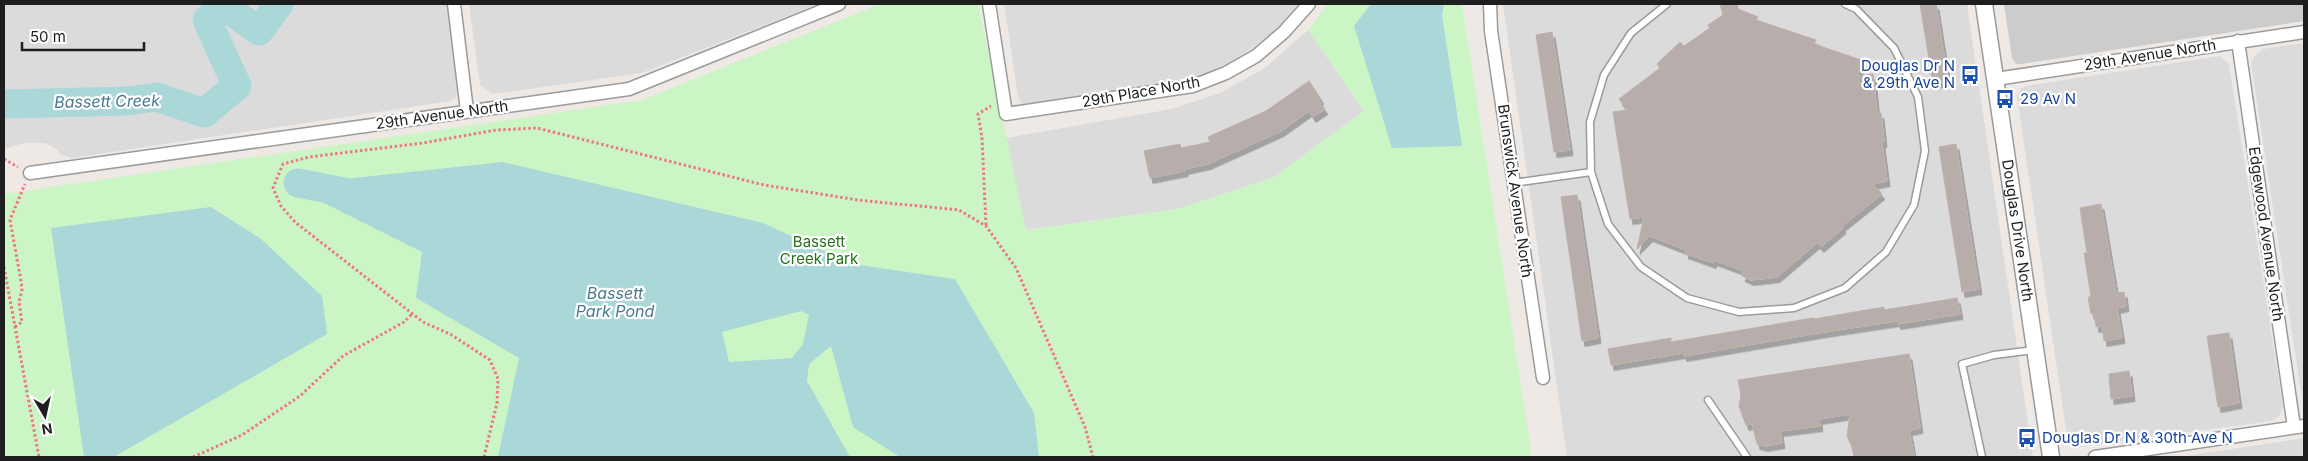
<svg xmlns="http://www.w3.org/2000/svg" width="2308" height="461" viewBox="0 0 2308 461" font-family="Inter,sans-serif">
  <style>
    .residential { fill: #dcdbdc }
    .religious { fill: #ccc }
    .park { fill: #ccf5c6 }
    .water { fill: #aad7d8; fill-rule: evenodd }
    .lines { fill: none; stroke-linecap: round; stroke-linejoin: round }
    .river { stroke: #aad7d8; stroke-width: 29 }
    .building { fill: #b7aeab; stroke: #bfaea9; filter: url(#shadow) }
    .service-casing { stroke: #9b9b9b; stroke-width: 9 }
    .minor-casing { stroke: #9b9b9b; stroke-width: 15 }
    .tertiary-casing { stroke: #9b9b9b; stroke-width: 19 }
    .path { stroke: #ed7783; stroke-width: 3; stroke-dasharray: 2.5 2.5; stroke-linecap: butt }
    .service { stroke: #fff; stroke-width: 6 }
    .minor { stroke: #fff; stroke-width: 12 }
    .tertiary { stroke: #fff; stroke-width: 16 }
    .labels { text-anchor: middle; stroke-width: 4.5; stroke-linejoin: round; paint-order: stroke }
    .street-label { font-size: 15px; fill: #1e1e1e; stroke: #fff }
    .transit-label { font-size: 15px; fill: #164399; stroke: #fff; text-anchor: start }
    .park-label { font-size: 15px; fill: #217415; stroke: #fff }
    .water-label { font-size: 16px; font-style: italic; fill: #497a90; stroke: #fff }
  </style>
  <defs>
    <filter id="shadow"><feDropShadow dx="3" dy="5.5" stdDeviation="0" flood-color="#0004"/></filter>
  </defs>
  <rect width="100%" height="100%" fill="#eee9e5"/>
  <path class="residential" d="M4,4H448L459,86L456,97L451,101L72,158L61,155L57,149L45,143H24L4,149Z
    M469,4H818L642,73L493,94L480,85Z
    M1004,4H1299L1276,31L1235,60L1186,83L1032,107L1022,104L1018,97Z
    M1503,4H1967L2033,457H1567Z
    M1308,30L1364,111L1274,177L1177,209L1025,230L1006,138L1171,109L1220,93L1265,68Z
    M2304,43V412L2251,63L2254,56L2263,49Z
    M2220,56L2229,64L2283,407L2279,416L2272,421L2078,447L2070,443L2067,437L2017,96L2021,89L2026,86Z
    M2304,438V457H2179Z"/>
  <path class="religious" d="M2004,4H2304V21L2021,64H2016L2012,58Z"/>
  <path class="park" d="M880,4H978L1026,230L1177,209L1274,177L1364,111L1308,30L1328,4H1462L1532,457H5L4,194L642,100Z"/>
  <path class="water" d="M1371,4H1444L1442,15L1462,146L1392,148L1354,26Z
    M503,162L763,223L852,264L955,279L1034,413L1039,457H900L853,427L831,346L809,364L807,381L850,457H498L519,358L416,298L422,252L324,203L326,181ZM801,311L809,315L803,344L792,358L729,362L722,332Z
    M211,207L261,239L322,296L327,334L114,457H84L51,228Z"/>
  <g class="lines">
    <path class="river" d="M4,104L128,101L157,97L204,113L237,86L207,20L224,6L259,31L279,4
      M298,183L364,196"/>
  </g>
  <path class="building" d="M1720,4H1737L1738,9L1758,17L1756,20L1816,40L1814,44L1861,60L1862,63L1857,76L1873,74L1877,114L1881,113L1884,142L1882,143L1887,181L1873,184L1882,194L1842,226L1843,228L1821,247L1817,243L1777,277L1751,280L1742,276L1744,271L1714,260L1713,263L1685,253L1686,250L1650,236L1637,249L1644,217L1630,219L1613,112L1627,110L1619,99L1660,68L1657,64L1680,42L1684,46L1710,28L1708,25L1723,15Z
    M1920,4H1936L1948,81L1933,83Z
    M1552,32L1570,150L1554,152L1536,35Z
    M1309,81L1321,99L1318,100L1325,109L1313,117L1309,111L1281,131L1208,164L1185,169V171L1150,178L1144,151L1180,144L1181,148L1210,142L1208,137L1266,111Z
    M1956,144L1979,289L1962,292L1939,147Z
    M1577,195L1598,338L1582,341L1561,197Z
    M2101,204L2116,293L2124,292L2126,306L2117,308L2122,338L2104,341L2102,326L2096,327L2094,313L2091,314L2088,297H2091L2084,253H2087L2080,208Z
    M1957,298L1960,314L1898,324L1897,321L1824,332L1684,356L1683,353L1611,365L1608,349L1671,338V342L1813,318L1814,319L1884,307V310Z
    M2229,333L2239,403L2218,407L2207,336Z
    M1909,354L1920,428L1909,430L1914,457H1854L1852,447L1847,436L1850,414L1819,419L1820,426L1780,431L1782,443L1765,446L1757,444L1752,424L1746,425L1739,406L1741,395L1738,380Z
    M2129,371L2132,396L2111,399L2109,374Z"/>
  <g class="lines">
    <g class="service-casing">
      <path id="service" d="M1667,4L1631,33L1604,75L1590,122L1591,172L1608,224L1641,267L1687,298L1739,312L1794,308L1845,288L1886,252L1914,205L1925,151L1918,97L1894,48L1856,9L1845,4
        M1513,183L1591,172
        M1708,400L1747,457
        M1982,457L1962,364L1994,355L2034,350"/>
    </g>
    <g class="minor-casing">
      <path id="minor" d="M454,4L467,111
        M989,4L1006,114L1193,86L1226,73L1256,56L1284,32L1309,4
        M1490,4L1491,31L1543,378
        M2238,41L2294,427
        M1996,79L2304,32
        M30,173L629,89L839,4
        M2095,457L2304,426"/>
    </g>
    <g class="tertiary-casing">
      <g id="tertiary">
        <path id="s1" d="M1984,4L2051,457"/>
      </g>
    </g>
    <path class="path" d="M4,159L18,167
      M986,225L982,138L978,114L991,106
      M4,267L39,457
      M15,327L22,322L19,302L22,290L21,281L10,220L25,184
      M193,457L242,435L300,396L343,356L404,322L413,313
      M484,457L497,403L498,379L490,360L450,334L423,322L295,222L281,206L273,188L283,164L309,157L423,143L496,130L537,128L764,185L858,200L959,210L986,226L1016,268L1085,427L1093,457"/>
    <use href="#service" class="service"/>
    <use href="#minor" class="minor"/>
    <use href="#tertiary" class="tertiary"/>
  </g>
  <defs>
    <g id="bus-bare" transform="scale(1.5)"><path d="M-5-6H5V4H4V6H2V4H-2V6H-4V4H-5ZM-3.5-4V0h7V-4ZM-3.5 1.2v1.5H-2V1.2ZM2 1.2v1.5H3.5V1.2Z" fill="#1a4fb4" stroke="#fff" stroke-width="2.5" paint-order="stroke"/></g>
  </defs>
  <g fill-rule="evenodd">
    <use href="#bus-bare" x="1970" y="75"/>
    <use href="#bus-bare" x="2005" y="99"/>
    <use href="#bus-bare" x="2027" y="438"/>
  </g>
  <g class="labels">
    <g class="street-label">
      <text transform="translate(2150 55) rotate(-9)" y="5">29th Avenue North</text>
      <text transform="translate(1141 92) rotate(-10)" y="5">29th Place North</text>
      <text transform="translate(442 115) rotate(-8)" y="5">29th Avenue North</text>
      <text transform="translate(1515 191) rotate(82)" y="5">Brunswick Avenue North</text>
      <text dy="5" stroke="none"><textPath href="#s1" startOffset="229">Douglas Drive North</textPath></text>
      <text transform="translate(2266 234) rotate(82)" y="5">Edgewood Avenue North</text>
    </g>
    <g class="transit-label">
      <text x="1955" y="71" text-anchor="end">Douglas Dr N<tspan x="1955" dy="17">&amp; 29th Ave N</tspan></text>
      <text x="2020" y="104">29 Av N</text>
      <text x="2042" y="443">Douglas Dr N &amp; 30th Ave N</text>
    </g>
    <g class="park-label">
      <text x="819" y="247">Bassett<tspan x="819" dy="17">Creek Park</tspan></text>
    </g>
    <g class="water-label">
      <text transform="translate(107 101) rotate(-1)" y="6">Bassett Creek</text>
      <text x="615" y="299">Bassett<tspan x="615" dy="18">Park Pond</tspan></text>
    </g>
  </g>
  <rect width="2308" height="461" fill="none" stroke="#1e1e1e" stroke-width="10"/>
  <g transform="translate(45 416) rotate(171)" stroke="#ffffff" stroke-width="4" paint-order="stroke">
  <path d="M0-4L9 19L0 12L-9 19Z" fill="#1e1e1e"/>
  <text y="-8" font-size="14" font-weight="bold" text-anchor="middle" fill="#1e1e1e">N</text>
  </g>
  <path d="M22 42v8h122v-8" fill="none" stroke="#1e1e1e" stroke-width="2.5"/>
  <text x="30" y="42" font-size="15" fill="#1e1e1e" stroke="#ffffff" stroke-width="4" paint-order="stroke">50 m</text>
</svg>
